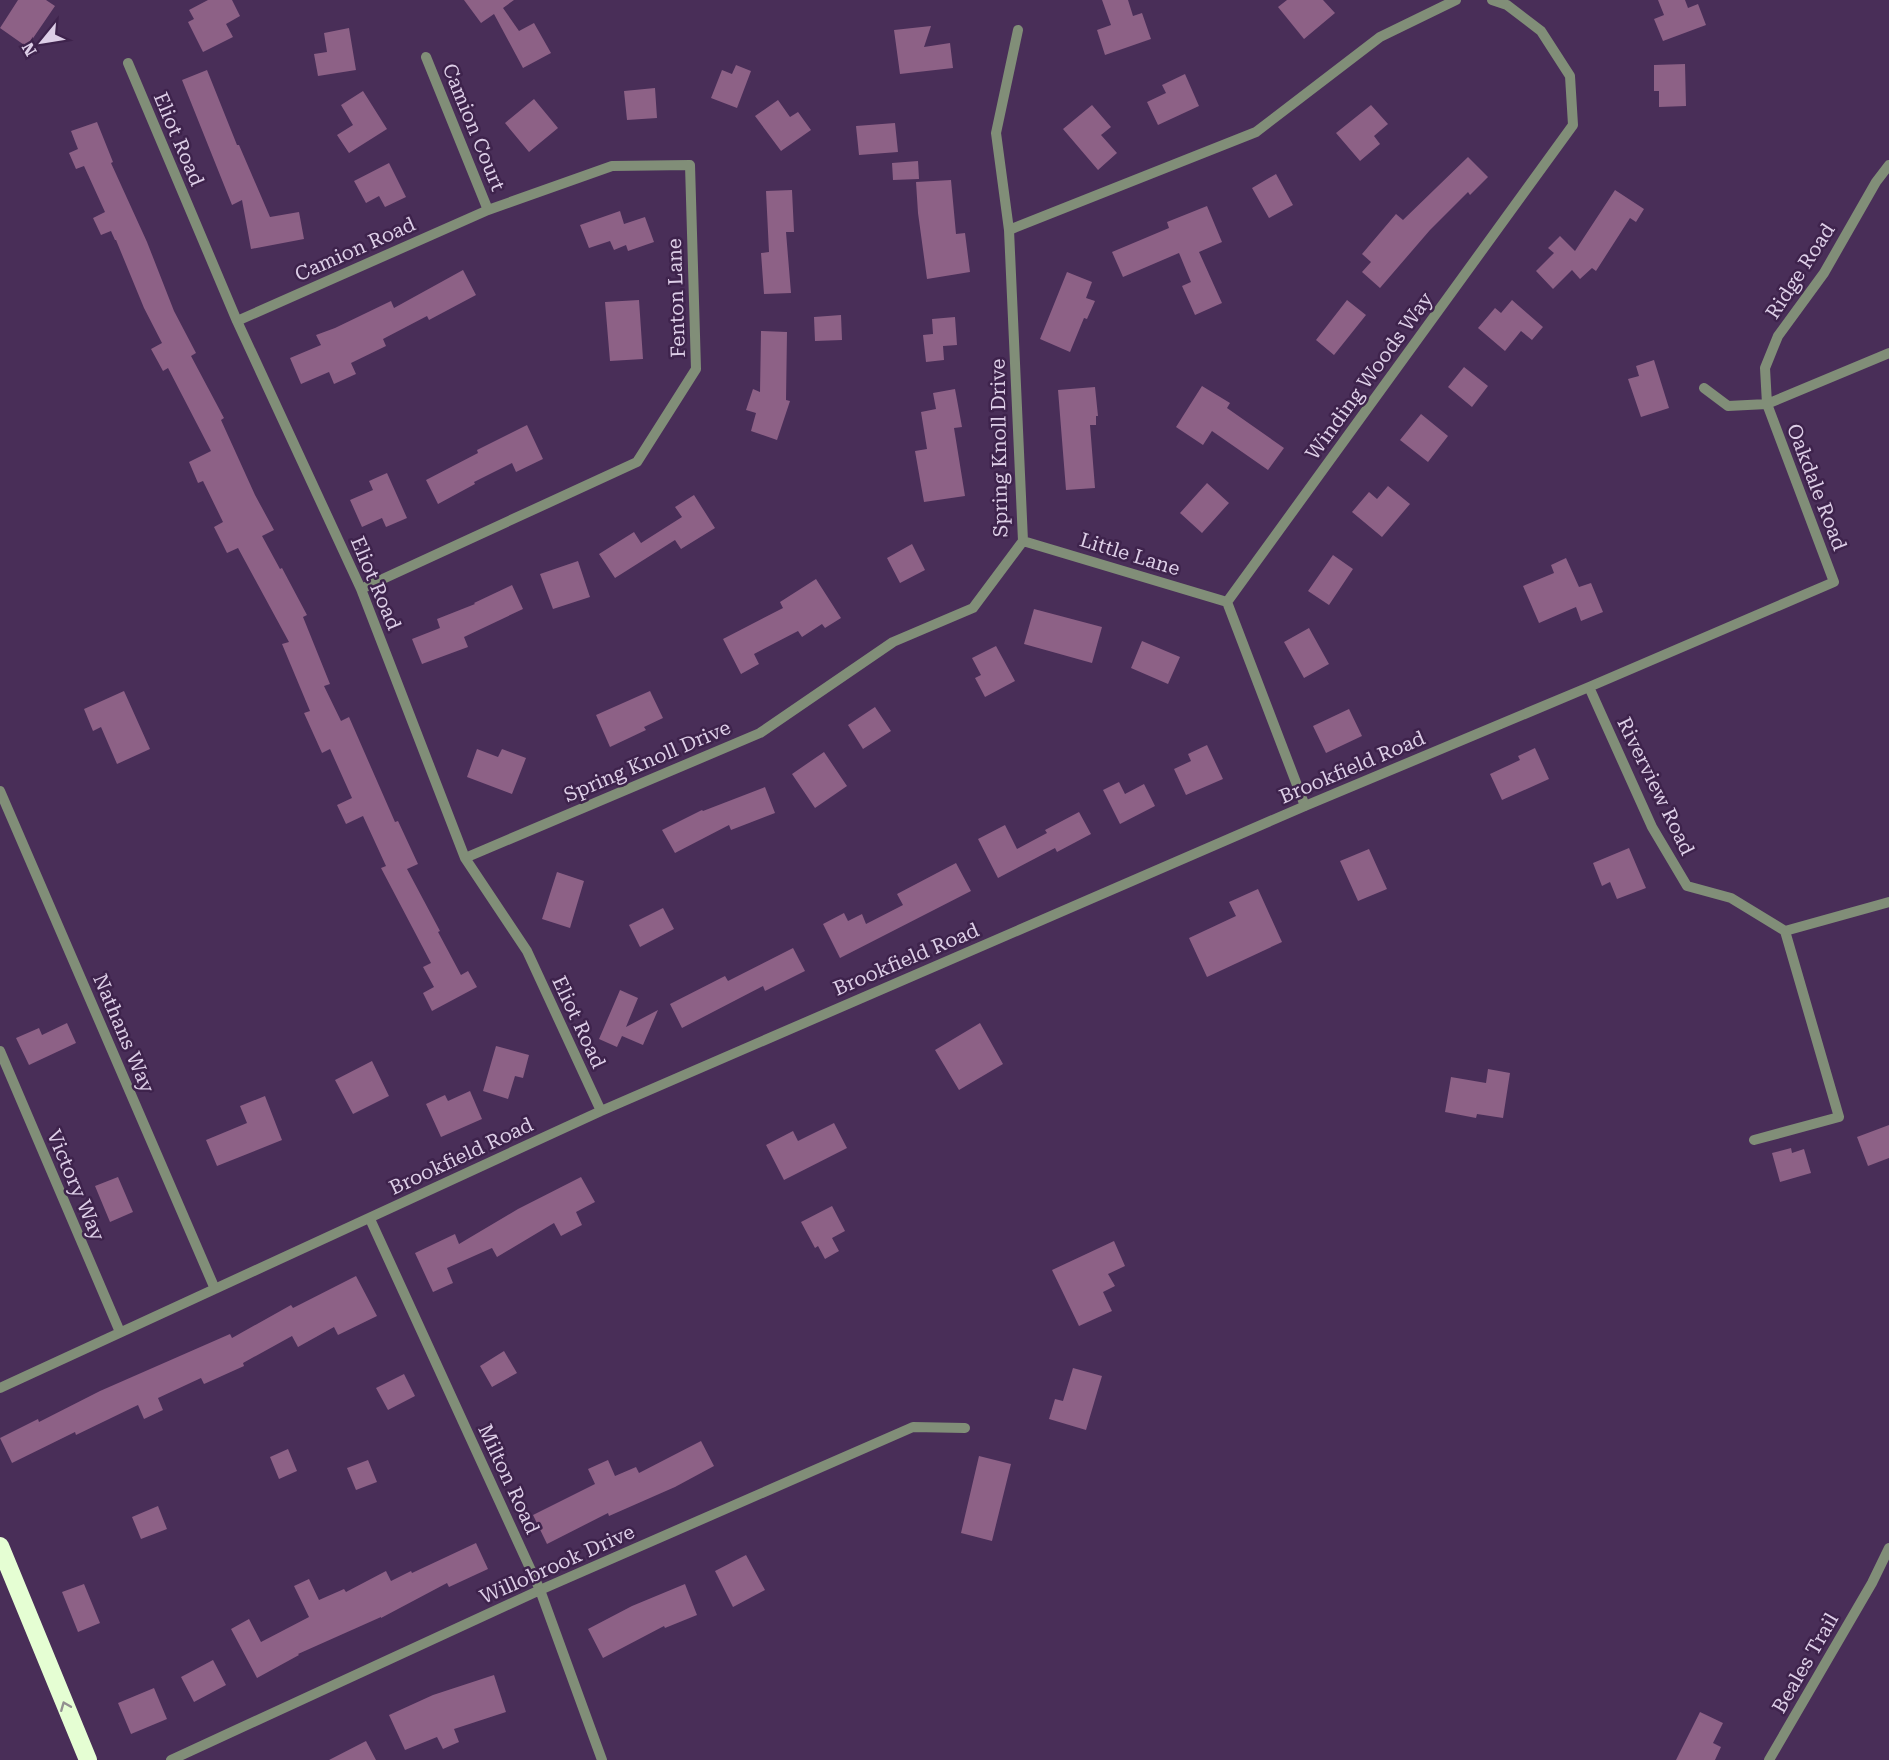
<svg xmlns="http://www.w3.org/2000/svg" width="1889" height="1760" viewBox="0 0 1889 1760" font-family="'Roboto Serif',serif">
  <style>
    .building { fill: #8d6186 }
    .lines { fill: none; stroke-linecap: round; stroke-linejoin: round }
    .minor { stroke: #818e78; stroke-width: 10 }
    .highway { stroke: #e5fed3; stroke-width: 18 }
    .oneway { stroke: #929090 }
    .labels { text-anchor: middle; stroke-width: 5; stroke-linejoin: round; paint-order: stroke }
    .street-label { font-size: 20px; fill: #ddcee7; stroke: #3e234c }
  </style>
  <rect width="100%" height="100%" fill="#492e58"/>
  <path class="building" d="M18,0H46L55,6L27,47L0,28Z
    M208,0H232L240,16L226,24L233,37L203,52L188,22L194,19L189,10Z
    M464,0H514L503,8L519,31L534,23L551,53L523,68L494,14L481,23Z
    M1102,0H1128L1133,16L1142,13L1151,39L1105,55L1097,30L1111,25Z
    M1287,0H1323L1335,13L1304,39L1278,7Z
    M1658,0H1685L1688,8L1698,4L1706,25L1663,41L1654,19L1664,15Z
    M931,26L924,47L950,43L953,68L900,74L894,30Z
    M349,28L356,70L318,76L314,54L327,52L324,33Z
    M1685,64L1686,106L1659,107V91H1654V65Z
    M736,65L751,71L737,108L711,98L722,70L732,74Z
    M207,70L237,145H239L270,217L299,212L304,239L251,249L242,200L232,205L182,80Z
    M1185,74L1199,106L1158,125L1147,102L1166,93L1162,85Z
    M655,88L657,118L627,120L624,91Z
    M363,91L387,129L349,153L337,135L353,125L341,105Z
    M534,99L558,128L529,152L505,123Z
    M778,100L790,117L798,112L811,130L781,151L755,116Z
    M1092,105L1111,127L1101,135L1117,153L1098,170L1063,129Z
    M1371,105L1388,124L1374,136L1380,144L1360,161L1336,133Z
    M97,122L113,162L111,163L147,242L174,311L196,353L191,356L224,418L221,420L255,495L274,530L262,536L280,569L282,568L307,615L303,617L330,684L324,686L341,721L349,717L395,822L398,821L418,864L407,869L440,931L438,932L461,975L468,971L477,987L432,1011L423,993L434,987L423,967L431,963L381,868L386,866L363,816L346,824L337,805L352,798L330,749L322,753L304,713L310,711L282,644L289,642L238,548L227,553L214,527L223,522L203,481L198,483L189,462L211,451L168,368L163,371L151,349L162,343L144,308L116,240H115L111,231L101,235L93,218L105,212L84,166L76,169L69,153L78,149L71,131Z
    M895,123L898,152L859,155L856,126Z
    M1468,157L1488,177L1470,195L1468,192L1430,230L1380,288L1362,272L1371,262L1362,254L1396,214L1403,220Z
    M918,161L919,179L893,180L892,163Z
    M389,163L406,197L385,207L379,196L366,203L354,181Z
    M1276,174L1293,205L1269,218L1252,188Z
    M951,180L956,234L965,233L970,272L927,279L918,213L916,182Z
    M792,190L794,232H786L791,293L764,294L761,253L769,252L766,191Z
    M1615,190L1644,209L1636,222L1630,218L1596,271L1592,268L1580,279L1572,270L1553,289L1536,271L1554,253L1548,248L1560,236L1575,251Z
    M1207,206L1222,242L1199,252L1222,303L1195,315L1182,286L1191,282L1179,253L1123,277L1112,252L1169,228L1167,222Z
    M620,211L624,224L645,217L654,242L628,251L626,245L614,250L610,241L589,248L580,225Z
    M463,270L476,295L429,320L427,316L383,339L386,346L351,363L356,374L334,384L329,372L301,384L290,358L321,345L316,335L335,328L391,301L394,308Z
    M1067,272L1092,282L1086,298L1095,301L1087,319L1084,318L1070,352L1040,339Z
    M639,300L643,359L610,361L605,302Z
    M1347,300L1366,315L1334,355L1316,340Z
    M1512,300L1543,327L1532,340L1521,331L1505,351L1478,328L1495,308L1501,313Z
    M841,315L842,340L815,341L814,317Z
    M955,317L957,345L943,346L944,360L926,362L923,335L933,334L932,319Z
    M761,331L787,332L786,400L790,401L777,440L751,431L756,413L746,410L753,389L760,392Z
    M1654,360L1669,408L1641,417L1628,379L1639,376L1636,366Z
    M1464,367L1488,386L1472,407L1448,387Z
    M1202,386L1230,403L1227,408L1284,448L1268,470L1212,431L1203,445L1176,427Z
    M1095,387L1098,416H1096V425H1090L1095,488L1066,490L1058,390Z
    M955,389L962,427L954,428L965,496L924,502L915,451L927,449L921,412L936,409L933,393Z
    M1421,414L1448,436L1428,462L1400,440Z
    M527,425L543,459L516,472L512,463L474,482L475,484L438,504L426,480L478,453L477,450Z
    M387,473L407,518L386,527L382,518L362,527L350,500L373,490L369,481Z
    M1207,483L1229,503L1202,533L1180,513Z
    M1388,486L1410,504L1382,537L1352,512L1369,492L1377,499Z
    M694,495L715,528L681,549L675,540L615,578L599,554L634,532L641,543L682,517L675,507Z
    M912,544L925,570L900,583L887,558Z
    M1333,555L1353,569L1329,605L1308,591Z
    M1566,558L1579,587L1591,583L1603,612L1581,621L1576,607L1539,623L1523,586L1554,573L1551,565Z
    M578,561L590,597L553,609L540,574Z
    M816,579L841,618L825,628L822,624L802,637L798,631L754,654L759,664L741,674L723,639L783,608L780,602Z
    M512,585L523,609L464,637L468,647L422,664L412,639L440,628L437,619L475,604L474,603Z
    M1034,609L1102,627L1092,663L1024,644Z
    M1309,628L1329,664L1304,678L1284,642Z
    M1142,641L1180,657L1168,684L1131,668Z
    M996,646L1015,681L985,697L975,678L981,675L972,658Z
    M124,691L150,749L117,764L101,727L93,731L84,709Z
    M650,691L663,718L644,727L646,730L610,747L596,715Z
    M875,707L891,731L863,749L848,725Z
    M1349,709L1362,736L1326,753L1313,726Z
    M1207,745L1223,779L1186,795L1174,769L1191,761L1188,754Z
    M1535,748L1549,779L1502,800L1490,774L1520,760L1518,756Z
    M477,749L498,757L502,749L526,758L512,794L467,777Z
    M824,752L847,786L815,808L792,774Z
    M1119,782L1125,794L1144,784L1155,806L1120,824L1103,790Z
    M765,787L775,813L731,830L729,825L675,853L662,830L702,810L703,811Z
    M1079,812L1091,834L1057,852L1055,848L998,878L978,839L1005,825L1017,849L1047,833L1045,830Z
    M1629,848L1646,888L1617,899L1610,882L1602,886L1593,863Z
    M1369,849L1387,889L1358,901L1340,861Z
    M956,863L971,891L840,958L823,924L844,913L848,921L862,914L866,924L903,905L897,894Z
    M557,872L584,881L570,928L542,919Z
    M1258,889L1282,942L1207,977L1189,938L1236,916L1229,902Z
    M663,908L674,929L640,947L629,925Z
    M793,948L805,971L765,991L763,986L682,1028L670,1004L725,976L728,981Z
    M620,990L638,998L626,1027L658,1010L643,1045L622,1036L617,1047L599,1039Z
    M67,1023L76,1043L29,1065L16,1038L39,1028L42,1035Z
    M980,1023L1003,1064L959,1090L935,1050Z
    M496,1046L529,1055L523,1078L515,1076L508,1099L483,1091Z
    M372,1061L389,1096L353,1114L335,1080Z
    M1488,1069L1510,1073L1503,1118L1477,1114L1476,1118L1445,1112L1451,1077L1486,1083Z
    M470,1091L482,1119L441,1137L426,1104L445,1095L448,1101Z
    M265,1096L282,1140L217,1166L206,1140L247,1123L240,1106Z
    M834,1123L847,1148L784,1180L766,1145L793,1131L798,1141Z
    M1889,1125V1158L1868,1166L1857,1137Z
    M1791,1148L1792,1153L1804,1149L1811,1173L1780,1182L1772,1153Z
    M118,1177L133,1212L110,1222L95,1186Z
    M581,1177L595,1202L576,1212L582,1225L561,1236L554,1223L497,1257L492,1248L447,1268L453,1283L433,1292L415,1253L455,1234L459,1244L518,1209Z
    M832,1206L845,1231L832,1238L839,1251L825,1259L818,1246L815,1248L801,1222Z
    M1114,1241L1125,1266L1108,1274L1115,1286L1103,1292L1112,1311L1079,1326L1052,1270Z
    M356,1276L377,1316L338,1335L334,1327L298,1347L292,1336L243,1363L244,1366L204,1384L201,1378L158,1398L163,1410L144,1419L138,1405L76,1435L75,1432L12,1463L0,1438L38,1419L39,1422L100,1391L230,1334L232,1338L291,1305L293,1308Z
    M504,1351L517,1373L492,1387L480,1366Z
    M1073,1368L1102,1376L1086,1430L1049,1419L1055,1399L1063,1401Z
    M404,1374L415,1396L388,1410L376,1388Z
    M701,1441L714,1466L675,1487L609,1516L608,1513L547,1544L533,1515L595,1484L588,1469L608,1460L615,1476L636,1467L639,1473Z
    M288,1449L297,1471L279,1479L270,1457Z
    M979,1456L1011,1464L992,1541L961,1533Z
    M368,1460L377,1482L356,1490L347,1468Z
    M158,1506L167,1529L141,1539L132,1517Z
    M476,1543L488,1569L449,1587L447,1583L381,1618V1617L298,1654L299,1655L257,1678L231,1629L249,1619L261,1642L309,1617L294,1586L309,1579L319,1600L344,1589L346,1592L386,1571L391,1581L411,1571L412,1573Z
    M746,1555L765,1590L733,1607L715,1571Z
    M84,1584L100,1623L78,1632L62,1592Z
    M685,1584L697,1615L665,1628L664,1626L603,1658L588,1629L632,1606Z
    M213,1660L226,1685L194,1702L181,1677Z
    M494,1675L506,1712L454,1729L459,1742L443,1749L437,1737L405,1750L389,1715L433,1695Z
    M154,1688L167,1719L131,1734L118,1703Z
    M1700,1712L1723,1723L1713,1743L1721,1747L1715,1760H1676Z
    M366,1741L376,1760H329Z"/>
  <g class="lines">
    <path class="minor" d="M426,57L488,210
      M128,63L237,321L361,589L465,858L527,951L601,1111
      M1009,230L1256,132L1380,37L1456,0
      M237,321L488,210L612,166L690,165L696,369L637,462L361,589
      M1704,388L1728,406L1767,404L1889,353
      M1023,541L1227,602
      M1589,687L1652,827L1687,886L1731,898L1785,931L1839,1117L1754,1140
      M0,791L215,1289
      M1305,806L1227,602L1573,125L1570,76L1541,31L1507,5L1492,0
      M465,858L760,733L893,642L973,608L1023,541L1009,230L996,133L1018,30
      M1785,931L1889,902
      M0,1051L120,1332
      M370,1219L540,1590L602,1760
      M0,1388L601,1111L1305,806L1589,687L1834,582L1767,404L1765,368L1778,336L1824,273L1876,182L1889,165
      M171,1760L540,1590L913,1427L965,1428
      M1769,1760L1872,1583L1889,1548"/>
    <path class="highway" d="M0,1546L88,1760"/>
  </g>
  <defs><path id="oneway-chevron" d="M-2-3.5L2.5 0L-2 3.5" fill="none" stroke-width="1.6" stroke-linecap="round" stroke-linejoin="round" transform="scale(1.5)"/></defs>
  <use class="oneway" href="#oneway-chevron" transform="translate(65 1706) rotate(-112)"/>
  <g class="labels">
    <g class="street-label">
      <text transform="translate(474 127) rotate(68)" y="7">Camion Court</text>
      <text transform="translate(179 139) rotate(67)" y="7">Eliot Road</text>
      <text transform="translate(355 249) rotate(-24)" y="7">Camion Road</text>
      <text transform="translate(1800 271) rotate(-57)" y="7">Ridge Road</text>
      <text transform="translate(676 298) rotate(-92)" y="7">Fenton Lane</text>
      <text transform="translate(1369 376) rotate(-54)" y="7">Winding Woods Way</text>
      <text transform="translate(999 448) rotate(-91)" y="7">Spring Knoll Drive</text>
      <text transform="translate(1817 487) rotate(69)" y="7">Oakdale Road</text>
      <text transform="translate(1130 554) rotate(17)" y="7">Little Lane</text>
      <text transform="translate(376 583) rotate(67)" y="7">Eliot Road</text>
      <text transform="translate(647 761) rotate(-23)" y="7">Spring Knoll Drive</text>
      <text transform="translate(1352 767) rotate(-23)" y="7">Brookfield Road</text>
      <text transform="translate(1656 786) rotate(64)" y="7">Riverview Road</text>
      <text transform="translate(906 959) rotate(-23)" y="7">Brookfield Road</text>
      <text transform="translate(579 1022) rotate(65)" y="7">Eliot Road</text>
      <text transform="translate(124 1033) rotate(67)" y="7">Nathans Way</text>
      <text transform="translate(461 1156) rotate(-25)" y="7">Brookfield Road</text>
      <text transform="translate(76 1185) rotate(67)" y="7">Victory Way</text>
      <text transform="translate(509 1479) rotate(65)" y="7">Milton Road</text>
      <text transform="translate(557 1564) rotate(-24)" y="7">Willobrook Drive</text>
      <text transform="translate(1805 1663) rotate(-60)" y="7">Beales Trail</text>
    </g>
  </g>
  <g transform="translate(42 42) rotate(240)" stroke="#3e234c" stroke-width="4.5" paint-order="stroke">
  <path d="M0-4.5L10 22L0 15L-10 22Z" fill="#ddcee7"/>
  <text y="-9" font-size="16" font-weight="bold" text-anchor="middle" fill="#ddcee7">N</text>
  </g>
</svg>
